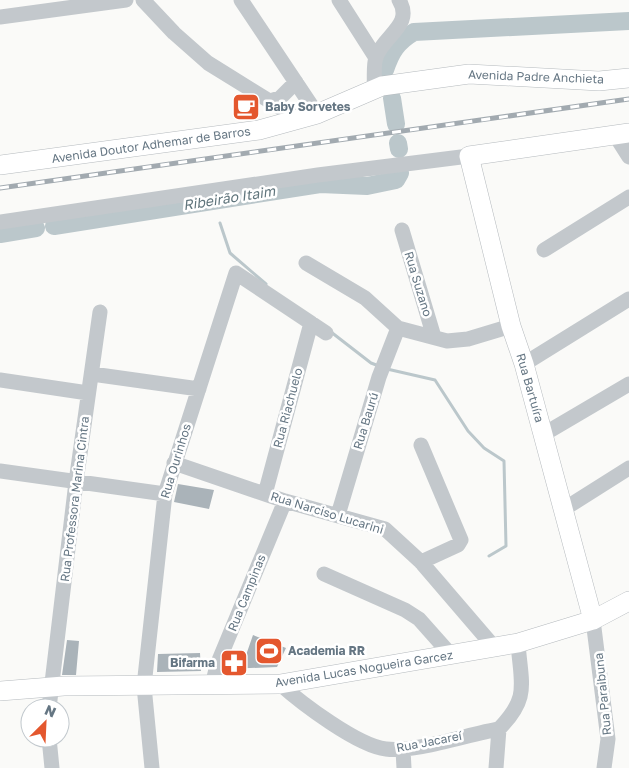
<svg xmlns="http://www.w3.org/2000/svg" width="629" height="768" viewBox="0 0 629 768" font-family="'Golos Text',sans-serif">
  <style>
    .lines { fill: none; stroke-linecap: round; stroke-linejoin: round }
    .stream { stroke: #bbc7cb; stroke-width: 3 }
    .river { stroke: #bbc7cb; stroke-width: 18 }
    .building { fill: #aab3b9 }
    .major-casing { stroke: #b5babe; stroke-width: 20 }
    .minor { stroke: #c3c8cc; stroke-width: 15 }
    .major { stroke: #fff; stroke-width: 19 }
    .rail-casing { stroke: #a2aab0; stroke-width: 5 }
    .rail { stroke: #fff; stroke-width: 3; stroke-dasharray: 9; stroke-linecap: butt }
    .labels { text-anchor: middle; stroke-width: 5; stroke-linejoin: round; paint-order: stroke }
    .street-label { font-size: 12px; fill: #657683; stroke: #fff }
    .poi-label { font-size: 12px; font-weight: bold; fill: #657683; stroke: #fff; text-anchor: start }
    .water-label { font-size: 14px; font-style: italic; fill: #60757c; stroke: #fff }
  </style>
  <rect width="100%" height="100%" fill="#fafaf8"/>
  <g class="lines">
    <path class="stream" d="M220,223L230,253L266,284
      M331,332L371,363L379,366
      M387,369L435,380L468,431L484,448L504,461L506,546L489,556"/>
    <path class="river" d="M385,70C391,52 397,42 414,32L629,21
      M392,98L396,124
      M398,143L399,149
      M54,226L320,184L367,186L396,180L400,173
      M0,234L36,228"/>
  </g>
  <path class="building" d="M178,484L214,490L209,509L174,502Z
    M253,635L286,648L277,667L226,669L232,653L245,658Z
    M67,640L79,641L76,675H62Z
    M200,653L201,671L157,672L158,654Z"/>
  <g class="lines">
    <g class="major-casing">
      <path id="major" d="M0,165L259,130L317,114L382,86L469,74L599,81L629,78
        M593,620L524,364L511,326L469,156L629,133
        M0,691L64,686L280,684L518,643L593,620L629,601"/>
    </g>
    <path class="minor" d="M143,0L174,33L208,63L300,120
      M241,0L317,114
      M339,0L376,58
      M0,17L126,0
      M374,89C375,79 373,66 376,57C384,35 414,25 399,0
      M270,101L280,98L296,82
      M615,135L629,157
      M0,222L318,175L469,156
      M402,230L434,337
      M544,250L629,197
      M306,263L365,298L398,328L447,341L468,339L511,326
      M524,364L629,299
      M92,374L199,389
      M0,380L88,393
      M544,434L629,384
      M421,445L461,540L458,545L421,562
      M174,463L285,501L385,529L421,562L494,647
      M0,471L165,494
      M265,494L311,323
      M564,509L629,468
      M338,515L379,377L398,328
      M324,574L405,610L419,619L451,655
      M593,620L608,739L604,768
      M280,684C301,703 358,746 386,749C414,753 469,734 499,729
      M212,686L217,665L285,501
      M49,708L76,482L100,312
      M499,729C530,697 521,685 518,643
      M49,738L52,768
      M403,750L404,768
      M152,768L144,686L165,494L236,273L326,333
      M496,768L499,729"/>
    <use href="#major" class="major"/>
    <g class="rail-casing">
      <path id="rail" d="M0,188L629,99"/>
    </g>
    <use href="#rail" class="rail"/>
  </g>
  <defs>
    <g id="cafe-square" transform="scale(1.4375)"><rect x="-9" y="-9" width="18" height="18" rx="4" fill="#e4572e" stroke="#fff"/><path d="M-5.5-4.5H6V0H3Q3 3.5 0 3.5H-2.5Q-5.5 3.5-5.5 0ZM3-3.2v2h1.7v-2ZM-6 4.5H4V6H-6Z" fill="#fff"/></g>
    <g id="stadium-square" transform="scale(1.4375)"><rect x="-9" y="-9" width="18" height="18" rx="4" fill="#e4572e" stroke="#fff"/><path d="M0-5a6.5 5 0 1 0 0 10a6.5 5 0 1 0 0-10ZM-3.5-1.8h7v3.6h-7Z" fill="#fff"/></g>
    <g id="pharmacy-square" transform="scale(1.4375)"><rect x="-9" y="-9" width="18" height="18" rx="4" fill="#e4572e" stroke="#fff"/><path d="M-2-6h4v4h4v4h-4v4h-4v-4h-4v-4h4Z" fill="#fff"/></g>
  </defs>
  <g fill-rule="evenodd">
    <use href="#cafe-square" x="246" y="107"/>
    <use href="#stadium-square" x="269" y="651"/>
    <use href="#pharmacy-square" x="234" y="663"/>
  </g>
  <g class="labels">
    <g class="street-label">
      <text transform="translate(536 77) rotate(2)" y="4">Avenida Padre Anchieta</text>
      <text transform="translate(151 145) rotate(-8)" y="4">Avenida Doutor Adhemar de Barros</text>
      <text transform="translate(418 284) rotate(73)" y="4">Rua Suzano</text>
      <text transform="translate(530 388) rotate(74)" y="4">Rua Bartuíra</text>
      <text transform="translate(288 408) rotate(-75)" y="4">Rua Riachuelo</text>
      <text transform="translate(366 421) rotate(-73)" y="4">Rua Baurú</text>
      <text transform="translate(176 461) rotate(-73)" y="4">Rua Ourinhos</text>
      <text transform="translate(75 499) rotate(-83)" y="4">Rua Professora Marina Cintra</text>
      <text transform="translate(327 513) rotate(17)" y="4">Rua Narciso Lucarini</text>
      <text transform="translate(247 593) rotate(-68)" y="4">Rua Campinas</text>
      <text transform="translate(364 669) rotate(-9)" y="4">Avenida Lucas Nogueira Garcez</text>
      <text transform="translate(603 694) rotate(-96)" y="4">Rua Paraibuna</text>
      <text transform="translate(429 742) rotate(-11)" y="4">Rua Jacareí</text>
    </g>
    <g class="poi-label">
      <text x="265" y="111">Baby Sorvetes</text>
      <text x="288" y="655">Academia RR</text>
      <text x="215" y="667" text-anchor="end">Bifarma</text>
    </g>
    <g class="water-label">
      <text transform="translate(229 198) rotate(-9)" y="5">Ribeirão Itaim</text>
    </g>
  </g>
  <g transform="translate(45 723) rotate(24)"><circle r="24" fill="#ffffff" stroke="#c1c8cd"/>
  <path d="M0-4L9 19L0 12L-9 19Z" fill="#e4572e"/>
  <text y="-8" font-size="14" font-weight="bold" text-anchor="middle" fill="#657683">N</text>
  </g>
</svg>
